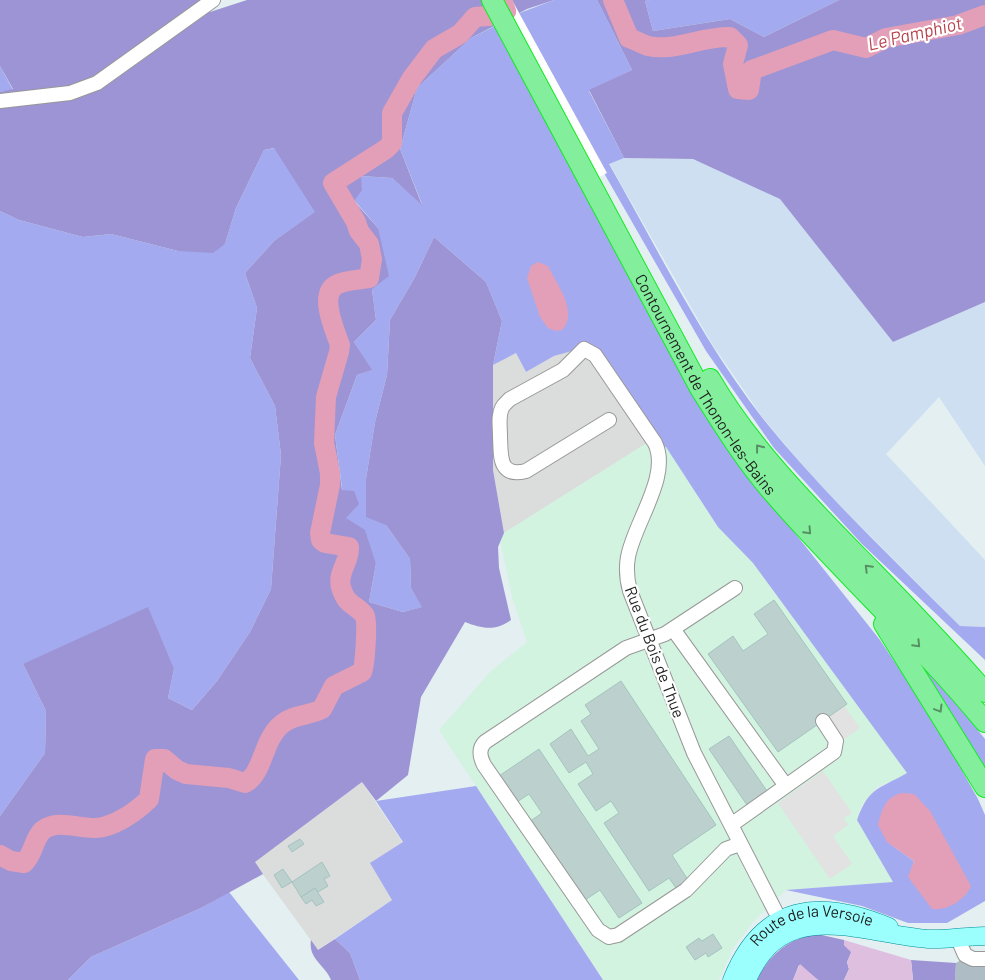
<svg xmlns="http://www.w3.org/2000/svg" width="985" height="980" viewBox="0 0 985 980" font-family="Barlow,sans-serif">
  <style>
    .residential { fill: #dbdddc }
    .commercial { fill: #d1f3e0 }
    .construction { fill: #aebcc6 }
    .farmland { fill: #cddff1 }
    .grass { fill: #a4aaf0; fill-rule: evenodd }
    .forest { fill: #9c94d4 }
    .wetland { fill: #dfbfe0 }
    .parking { fill: #e2e2e2 }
    .water { fill: #e29fb7 }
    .pier { fill: #fff }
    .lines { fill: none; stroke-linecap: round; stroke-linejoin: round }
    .river { stroke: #e29fb7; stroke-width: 20 }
    .building { fill: #bcd1ce; stroke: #a4c3bf }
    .minor-casing { stroke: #989898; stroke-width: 16 }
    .major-casing { stroke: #008c99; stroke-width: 19 }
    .highway-casing { stroke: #13ec22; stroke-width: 22 }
    .minor { stroke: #fff; stroke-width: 14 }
    .major { stroke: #9afffd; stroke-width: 18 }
    .highway { stroke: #83ef9c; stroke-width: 20 }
    .oneway { stroke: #569163 }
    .labels { text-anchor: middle; stroke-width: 4.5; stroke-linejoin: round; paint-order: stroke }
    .street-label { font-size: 16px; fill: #1e1e1e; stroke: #fff }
    .water-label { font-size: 18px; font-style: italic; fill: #b8414b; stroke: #fff }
  </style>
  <rect width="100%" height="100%" fill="#e3eff0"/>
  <path class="residential" d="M572,351L590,359L647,443L504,533L493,470V365L516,353L526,372L554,356Z
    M362,782L403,843L392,900L318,950L254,862Z"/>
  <path class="commercial" d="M647,443L666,447L718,527L753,563L908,774L877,787L862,805L857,819L893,882L786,890L754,921L733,948L719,980H603L439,730L491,671L527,642L512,597L500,539L504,533Z"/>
  <path class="construction" d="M973,953L985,955V980H955L956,963Z"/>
  <path class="farmland" d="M624,158L693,159L781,199L893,342L985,302V466L939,397L886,454L985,560V627L960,626L814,479L763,418L712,344L609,163Z"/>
  <path class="grass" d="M554,0H597L632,70L589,91L624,158L609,164C658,250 703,342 764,420C824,494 893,559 960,626L985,627V660L862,544L774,448L706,351L577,126L517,14Z
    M650,0H839L764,37L730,19L653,31L645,1Z
    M495,26L743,468L880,640L937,726L978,799L985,815V901L947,923H908L862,906L786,890L893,882L857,820C869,786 880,789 907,773L753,563L718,527L666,447L647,443L590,359L572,351L554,356L526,372L516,353L493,365L502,321L486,282L434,237L415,277L390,320L387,375L375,422L366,479L386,525L410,559L411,588L423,607L403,612L369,602L376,564L346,518L335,435L357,375L371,370L354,342L376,320L372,289L378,228L354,200L361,176L392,178L422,204L400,149L417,88L471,38ZM887,842L967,895L912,868L914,861Z
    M0,66L13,90L0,92Z
    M275,148L316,212L274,241L245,273L257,308L250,358L275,406L281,455L271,589L250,632L217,681L192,710L168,698L174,669L23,664L46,711L45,753L0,816V211L19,220L83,237L111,234L178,251L225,244L236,208L264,150Z
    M924,664L985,739V781L921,666Z
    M476,786L603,980H360L350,953L335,939L392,900L370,863L403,842L376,801Z
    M229,892L299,980H68L91,957L201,908Z"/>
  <path class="forest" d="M0,0H201L210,12L247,0H554L527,9L471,38L417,88L400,149L422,205L392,178L361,176L362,190L354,201L378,228L389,276L372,289L376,320L354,342L372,370L357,375L335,435L342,490L354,491L359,504L346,518L365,530L376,564L369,602L403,612L422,607L411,588L410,559L386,525L366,517V479L375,422L387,375L390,320L415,277L434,237L486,282L502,321L493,365V470L504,533L498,547L499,568L511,620C495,631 483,629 465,622L421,697L408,775L376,801L362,782L255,862L263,874L201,908L91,957L68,980H0V816L45,753L46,711L23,664L148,607L174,669L168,698L192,710L217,681L250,632L271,589L281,455L275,406L250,358L257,308L245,273L274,241L315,212L274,148L264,150L236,208L225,244L213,253L178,251L111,234L83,237L19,220L0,211V92L13,89L0,66Z
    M597,0H650L645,1L653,31L730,19L764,37L839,0H985V302L893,342L780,199L693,159L624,158L589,90L632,70Z
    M817,934L844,940V945L852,952L847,962L849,969L844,980H818L799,965L793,980H756C771,954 787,939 817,934Z
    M335,939L350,953L360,980H331C325,965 308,959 311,940L318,950Z
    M911,960L956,963L955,980H913Z"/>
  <path class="wetland" d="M844,940L911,960L913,980H844L849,969L847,962L851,952L844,945Z
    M800,964L818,980H793Z"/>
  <path class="parking" d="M844,706L860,728L843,740L827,718Z
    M823,771L852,813L844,818L848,825L833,836L852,864L830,879L778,803Z"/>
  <path class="water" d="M538,262L548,266C556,283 579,312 562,330L556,331L548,328L540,317L527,278L531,266Z
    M901,793L914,794L930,811L971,886C965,900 947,911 932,909L908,877L914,861L887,842L878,825C882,809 885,798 901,793Z"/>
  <path class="pier" d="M484,0H512L607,173L586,185Z"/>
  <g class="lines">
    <path class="river" d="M613,0L629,38C635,40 642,44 648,46C675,52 702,36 730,37L738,45L733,64L738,89L749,90L752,70L833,40L866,48L886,38L958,25L985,15
      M0,855L11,861L24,863C34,854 33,839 43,830C58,819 79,829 96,828C114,827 136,812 149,799L155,759H164L177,770L186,774L229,778L245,783C264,773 262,740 282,724C294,714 309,716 322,709L334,686L362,672C365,666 368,620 365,616C356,603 347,608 341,587C337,572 350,562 349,547L325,543L321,540L320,533L330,485V473L324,443L326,397L339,352L340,345C335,330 317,293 338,284C347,280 360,280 369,278L372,259L369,244L359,231L356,222L333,183L386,149L392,143V113L412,78L434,49L460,34L475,17L501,15L506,11L503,3"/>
  </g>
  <path class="building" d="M774,600L847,704L778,752L708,654L733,636L743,651L768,634L754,614Z
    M621,681L716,825L672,855L688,880L676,888L669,878L649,891L604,823L619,813L611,801L596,811L578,784L593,774L586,762L569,773L550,744L571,729L588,756L599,749L581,721L591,714L585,705Z
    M729,736L767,791L747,805L709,749Z
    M539,749L642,903L619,918L600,890L582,902L529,822L542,813L529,794L514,804L496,778Z
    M300,839L304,844L292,852L288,846Z
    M322,862L330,876L324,879L328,886L318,892L315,888L301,897L292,882Z
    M283,869L292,882L282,888L274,875Z
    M315,888L324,902L316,906L312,900L306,904L301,897Z
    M713,934L722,948L708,957L706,953L695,960L686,947L699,938L702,941Z"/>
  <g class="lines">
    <g class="minor-casing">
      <path id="minor" d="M0,101L70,93L97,83L213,0
        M609,420L526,471C498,478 501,455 500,436C500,426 498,416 502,408C504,404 507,402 510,399L563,370L584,349L595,355L655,443C671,476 634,523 628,557C626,568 627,580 630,591L694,753L784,928
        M735,588L665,634L626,648L485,742C478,749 480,757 484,765L598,930L609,937L618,935L686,890L726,849L740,844
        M673,629L786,786
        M731,825L834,752L836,741L823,721
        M958,939L965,955L973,959H985"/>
    </g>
    <g class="major-casing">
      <g id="major">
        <path id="s1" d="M732,980C763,903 820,898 889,927"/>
        <path d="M747,980C783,895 858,933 928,939C947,940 966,936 985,936"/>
      </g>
    </g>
    <g class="highway-casing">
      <g id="highway">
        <path id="s2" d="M492,0L700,388C723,425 747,463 776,496C844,574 920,643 985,722"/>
        <path d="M710,379C752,451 813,511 871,570C910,610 948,650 985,692"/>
        <path d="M884,624L985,787"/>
      </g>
    </g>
    <use href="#minor" class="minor"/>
    <use href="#major" class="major"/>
    <use href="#highway" class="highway"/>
  </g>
  <defs><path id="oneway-chevron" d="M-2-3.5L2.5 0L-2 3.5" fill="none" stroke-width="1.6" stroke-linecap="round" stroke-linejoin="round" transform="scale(1.25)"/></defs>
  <g class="oneway">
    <use href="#oneway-chevron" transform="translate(759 448) rotate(-128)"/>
    <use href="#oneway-chevron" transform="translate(808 531) rotate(47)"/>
    <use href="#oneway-chevron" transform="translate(868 568) rotate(-135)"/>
    <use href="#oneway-chevron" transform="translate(917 644) rotate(46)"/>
    <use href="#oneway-chevron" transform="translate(939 709) rotate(59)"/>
  </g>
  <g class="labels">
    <g class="street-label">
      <text dy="6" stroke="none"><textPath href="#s2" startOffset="440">Contournement de Thonon-les-Bains</textPath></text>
      <text transform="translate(655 652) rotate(69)" y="6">Rue du Bois de Thue</text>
      <text dy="6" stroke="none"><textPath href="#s1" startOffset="108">Route de la Versoie</textPath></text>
    </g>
    <g class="water-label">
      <text transform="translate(915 34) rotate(-13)" y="6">Le Pamphiot</text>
    </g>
  </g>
</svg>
